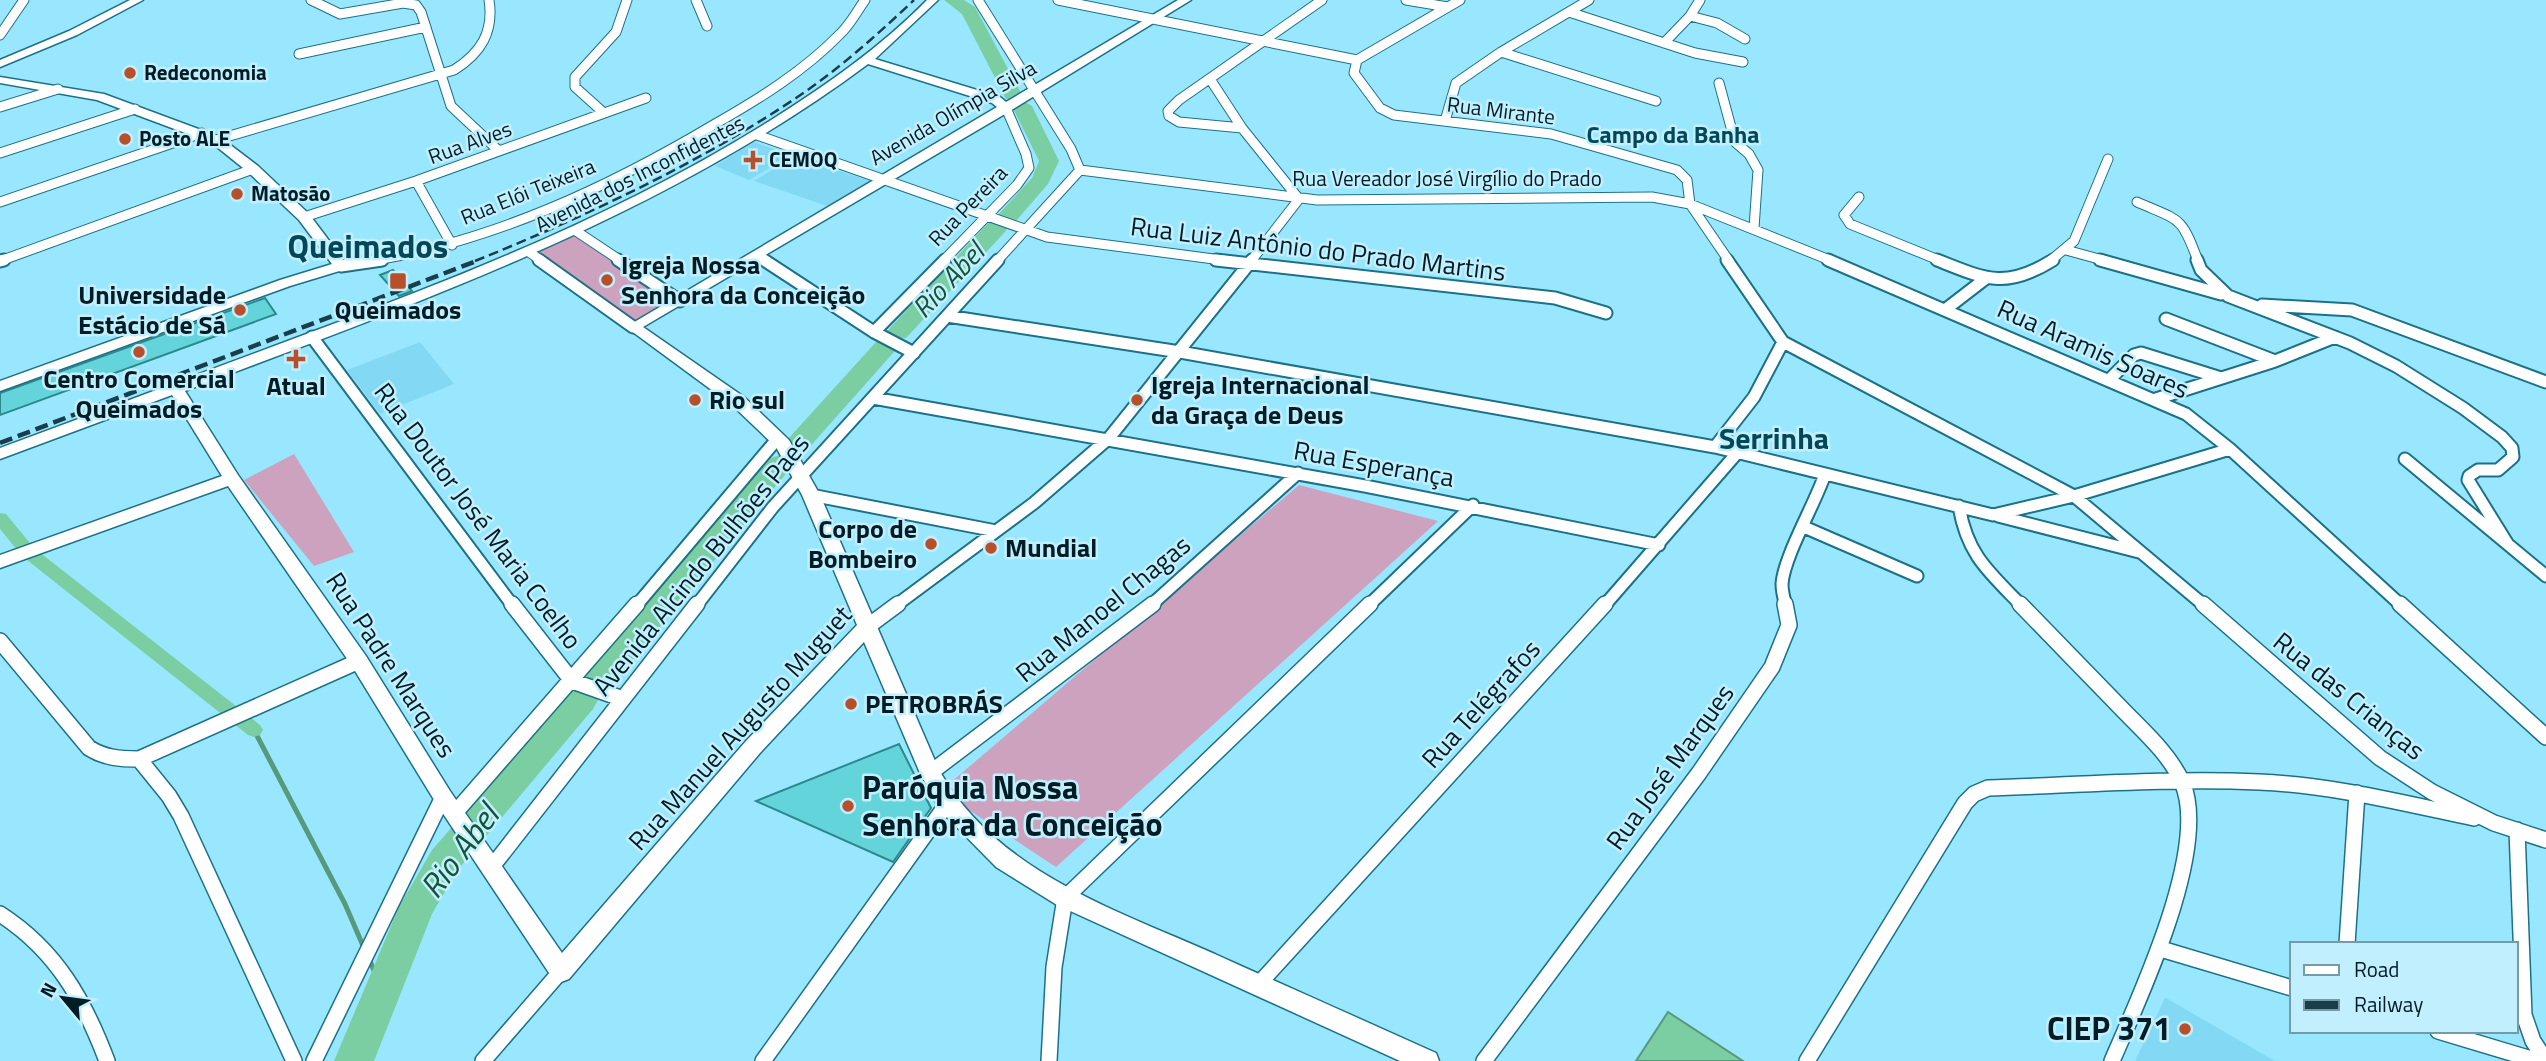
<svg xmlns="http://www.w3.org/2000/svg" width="2546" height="1061" viewBox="0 0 2546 1061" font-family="'Titillium Web',sans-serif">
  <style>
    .built { fill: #83d9f3 }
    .green { fill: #cda2be }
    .water { fill: #7bcea1; stroke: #56997c; stroke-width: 2 }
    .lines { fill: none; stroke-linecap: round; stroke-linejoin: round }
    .stream { stroke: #56997c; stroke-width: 5 }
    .canal { fill: #7bcea1; fill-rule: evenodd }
    .river { fill: #7bcea1; fill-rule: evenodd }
    .building { fill: #63d5da; stroke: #2d888b; stroke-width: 2 }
    .street-far2-casing { stroke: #1d7187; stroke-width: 11 }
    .street-far1-casing { stroke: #1d7187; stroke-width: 15 }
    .street-casing { stroke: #1d7187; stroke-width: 18 }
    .secondary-casing { stroke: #1d7187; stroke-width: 3 }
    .street-far2 { stroke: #fff; stroke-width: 9 }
    .street-far1 { stroke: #fff; stroke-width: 11 }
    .street { stroke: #fff; stroke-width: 15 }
    .secondary { fill: #fff; fill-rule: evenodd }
    .rail-far1 { stroke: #193e49; stroke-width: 2.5; stroke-dasharray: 10 5; stroke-linecap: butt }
    .rail { stroke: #193e49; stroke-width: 4.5; stroke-dasharray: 13 6; stroke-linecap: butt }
    .poi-dot { fill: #b64f2a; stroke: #c2effd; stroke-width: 2.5 }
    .labels { text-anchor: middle; stroke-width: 5; stroke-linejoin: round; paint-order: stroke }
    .far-poi-label { font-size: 21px; font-weight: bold; fill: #001d26; stroke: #c2effd; text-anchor: start }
    .far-street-label { font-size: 21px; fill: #001d26; stroke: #c2effd }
    .far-quarter-label { font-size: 24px; font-weight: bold; fill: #024859; stroke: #c2effd }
    .street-label { font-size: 26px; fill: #001d26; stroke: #c2effd }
    .poi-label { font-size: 26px; font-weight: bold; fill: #001d26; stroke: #c2effd; text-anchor: start }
    .water-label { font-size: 28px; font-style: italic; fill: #145337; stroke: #c2effd }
    .quarter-label { font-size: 30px; font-weight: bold; fill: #024859; stroke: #c2effd }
    .near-poi-label { font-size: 32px; font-weight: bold; fill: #001d26; stroke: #c2effd; text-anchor: start }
    .far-town-label { font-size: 33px; font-weight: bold; fill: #024859; stroke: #c2effd }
    .near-water-label { font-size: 33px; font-style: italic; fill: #145337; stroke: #c2effd }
  </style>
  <rect width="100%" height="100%" fill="#99e7ff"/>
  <path class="built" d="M754,142L792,155L749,180L715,166Z
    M794,156L870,181L830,207L754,181Z
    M420,342L454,384L380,414L347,370Z
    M2165,998H2166L2275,1061H2135Z"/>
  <path class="green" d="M576,231L680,301L633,327L529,252Z
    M294,454L354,552L314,566L244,480Z
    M1299,485L1438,521L1056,867L963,806L950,783Z"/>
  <path class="water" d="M1668,1012L1743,1061H1636Z"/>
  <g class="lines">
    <path class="stream" d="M254,730L345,904L364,948
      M369,959L383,991"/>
    <path class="canal" d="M0,513L6,514L34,548L260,725L263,730L260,735L254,737L248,735L22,556L0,529Z"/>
    <path class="river" d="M944,0H964L975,7L1022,95L1020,99H1006L962,14Z
      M1022,100L1032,106L1059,161L1048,184L1016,221H1000L997,216L1032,178L1039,161L1012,106Z
      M997,221L1005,222L1008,227L1005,232L906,338H890L886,333L890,328L989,222Z
      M885,340L894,342L897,347L894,352L806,451L797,454L788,451L784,445L788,439L876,342Z
      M780,455L789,458L793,464L789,470L611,686L600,690L589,686L584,678L589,670L771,458Z
      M582,688L593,691L598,700L593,709L456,872L432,914L374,1061H334L399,907L432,850L571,691Z"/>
  </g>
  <path class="building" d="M393,270L406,283L412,291L399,296L380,275Z
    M265,298L276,314L0,415V393Z
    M899,744L931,808L893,862L756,801Z"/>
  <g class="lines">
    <g class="street-far2-casing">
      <path id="street-far2" d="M311,0L340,14L403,3L416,5L421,12L451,106L499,151
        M696,0L707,26
        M978,0L1071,149L1080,170
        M1058,0L1357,60
        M1406,0L1448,7
        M1569,12L1695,53L1743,62
        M1690,16L1717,23L1745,39
        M0,35L24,0
        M1664,43L1690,16L1700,0
        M1501,52L1656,101
        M299,54L426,27
        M1357,60L1354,73L1380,108L1394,115L1551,134L1677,170L1687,180L1690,204L1729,261
        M1357,60L1460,0
        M1210,79L1242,128L1299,199L1251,261
        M1719,83L1735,142L1749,154L1758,170L1754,228
        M0,107L58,89
        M604,113L575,87V77L616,32L627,0
        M1445,121L1456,83L1501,52L1589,0
        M1242,128L1179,122L1169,116L1168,111L1179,100L1322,0
        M757,135L1047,237L1229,261
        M216,140L454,70C481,53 494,32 489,0
        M0,153L135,109
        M1080,170L1317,200L1652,197L1690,204L1832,261
        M416,181L452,245
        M1859,197L1844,215L1850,224L1941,261
        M0,202L202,133
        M2137,202C2180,221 2181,215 2198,261
        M304,217L416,181L646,98
        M576,231L621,261
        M2066,250L2106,261
        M529,252L542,261
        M757,255L767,261
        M0,261L253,169
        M371,261C494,241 609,187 715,124C759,99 804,71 840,34C850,25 857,11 865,0
        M943,261L1017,185L1029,168L1026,154L1006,108
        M997,261L1080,170
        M2050,261L2074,241L2108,159"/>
    </g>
    <g class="street-far1-casing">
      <path id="street-far1" d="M539,260L633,327
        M618,260L680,301
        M764,260L874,332L914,353
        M1216,260L1555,298L1606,313
        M1727,260L1783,342L2074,496L2205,606
        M1828,260L2186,414L2230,449L2402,606
        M1937,260C1985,279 2005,290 2053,260
        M2100,260L2221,294
        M2197,260L2201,270L2228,296L2350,343L2396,366L2463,408L2502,437L2512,448L2513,457L2498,470H2478L2469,476L2468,480L2507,543
        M0,261L4,260
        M341,266L382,260
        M2262,305L2352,310L2546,382
        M1946,309L1985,279
        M947,316L1180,352L1715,447L1993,515L2074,496L2230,449
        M2166,319L2275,361
        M874,332L945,260
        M312,337L513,606
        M2110,379L2134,355L2141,353L2221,378
        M873,398L1365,486L1659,545
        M2156,399L2275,361L2335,337
        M1715,447L1754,397L1783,342
        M2405,459L2546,576
        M811,495L996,531
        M1959,506C1967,555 1989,572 2022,606
        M1998,516L2139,552
        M1804,527L1917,576
        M636,606L778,438
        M696,606L773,507L998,260
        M895,606L1034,503L1109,438L1252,260
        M1150,606L1298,473
        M1368,606L1473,505
        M1604,606L1738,452
        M1786,606C1784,599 1782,591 1782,584C1784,556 1815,504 1825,474"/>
    </g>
    <g class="street-casing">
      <path id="street" d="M512,604L572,681L623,699
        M2020,604C2054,639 2087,673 2121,708C2142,730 2169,753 2182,782C2211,847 2139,998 2112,1061
        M2203,604L2380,758L2432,792L2494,823L2546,840
        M2400,604L2546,737
        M867,627L898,604
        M0,641L89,748C105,758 120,759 139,759L359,661
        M139,759L169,796L181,816L294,1061
        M930,773L1153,604
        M454,814L637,604
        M2517,830L2524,1015L2533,1041L2546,1061
        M491,868L697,604
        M0,914C56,950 84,1000 107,1061
        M2347,944L2357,793
        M2161,949L2292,988
        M1257,986L1605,604
        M2438,1031L2538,1061
        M314,1061L443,797
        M483,1061L561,971
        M763,1061L947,804
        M1049,1061L1054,967L1065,898L1370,604
        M1484,1061L1699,773L1772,667L1789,625L1785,604
        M1807,1061L1965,803L1974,794L1988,788C2078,785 2169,778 2259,782C2332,785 2403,803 2474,818"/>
    </g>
    <g class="secondary-casing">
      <path id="secondary" d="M130,0H143L77,35L0,67V60L69,31Z
        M927,0H938L875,59L1000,97L1006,102L1178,0H1191L1010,111L643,327L744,397L789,440L820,495L939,770C996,872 1116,910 1217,955C1290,988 1363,1020 1436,1053L1439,1061H1400L1057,905L996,867L940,810L920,773L864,642L760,753L569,979L561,982L553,979L436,803L352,666L228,486L0,568V555L222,476L172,395L0,459V448C106,409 212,369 317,330C473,272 627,210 768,122C825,86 880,48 927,0ZM868,64L992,103L997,107L626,327L732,405L776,447L802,495L857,625L746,741L562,953L450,791L366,656L238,475L185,391C421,301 663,217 868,64Z
        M0,77L104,94L220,137L258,166L309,214L348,266L346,269L290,286L0,391V381L280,280L332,264L299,220L248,172L212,143L97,100L0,83Z"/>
    </g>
    <use href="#street-far2" class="street-far2"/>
    <use href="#street-far1" class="street-far1"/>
    <use href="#street" class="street"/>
    <use href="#secondary" class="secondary"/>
    <path class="rail-far1" d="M475,261C586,216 696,165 796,98C838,70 877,35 914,0"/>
    <path class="rail" d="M0,443L479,260"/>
  </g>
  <g class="poi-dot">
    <circle cx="130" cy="73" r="7"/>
    <circle cx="125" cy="139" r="7"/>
    <path d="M749.5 149.5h7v7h7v7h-7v7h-7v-7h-7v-7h7z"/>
    <circle cx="237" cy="194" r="7"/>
    <circle cx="607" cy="280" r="7"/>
    <rect x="389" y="272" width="18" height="18" rx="3.5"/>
    <circle cx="240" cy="310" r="7"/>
    <circle cx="139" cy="352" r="7"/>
    <path d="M292.5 348.5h7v7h7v7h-7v7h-7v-7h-7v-7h7z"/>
    <circle cx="695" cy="400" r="7"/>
    <circle cx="1137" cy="400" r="7"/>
    <circle cx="931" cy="544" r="7"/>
    <circle cx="991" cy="548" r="7"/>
    <circle cx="851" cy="704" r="7"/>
    <circle cx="848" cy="806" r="7"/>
    <circle cx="2185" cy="1029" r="7"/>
  </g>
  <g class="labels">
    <g class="far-poi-label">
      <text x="144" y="80">Redeconomia</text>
      <text x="139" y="146">Posto ALE</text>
      <text x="769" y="167">CEMOQ</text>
      <text x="251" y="201">Matosão</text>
    </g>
    <g class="far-street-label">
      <text transform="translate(1501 111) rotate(7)" y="7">Rua Mirante</text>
      <text transform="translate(953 113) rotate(-30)" y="7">Avenida Olímpia Silva</text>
      <text transform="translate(470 143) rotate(-20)" y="7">Rua Alves</text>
      <text transform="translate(640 174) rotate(-27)" y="7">Avenida dos Inconfidentes</text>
      <text x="1447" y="186">Rua Vereador José Virgílio do Prado</text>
      <text transform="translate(528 192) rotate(-22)" y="7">Rua Elói Teixeira</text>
      <text transform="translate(968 206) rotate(-46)" y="7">Rua Pereira</text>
    </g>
    <g class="far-quarter-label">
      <text x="1673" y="143">Campo da Banha</text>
    </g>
    <g class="street-label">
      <text transform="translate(1318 249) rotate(7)" y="9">Rua Luiz Antônio do Prado Martins</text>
      <text transform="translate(2093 349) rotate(24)" y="9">Rua Aramis Soares</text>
      <text transform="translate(1374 464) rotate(10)" y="9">Rua Esperança</text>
      <text transform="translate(478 516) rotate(53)" y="9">Rua Doutor José Maria Coelho</text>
      <text transform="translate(701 565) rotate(-51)" y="9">Avenida Alcindo Bulhões Paes</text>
      <text transform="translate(1103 609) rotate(-39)" y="9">Rua Manoel Chagas</text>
      <text transform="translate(391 665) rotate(57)" y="9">Rua Padre Marques</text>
      <text transform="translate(2349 696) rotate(39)" y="9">Rua das Crianças</text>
      <text transform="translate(1481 704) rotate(-48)" y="9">Rua Telégrafos</text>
      <text transform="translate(740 728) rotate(-48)" y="9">Rua Manuel Augusto Muguet</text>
      <text transform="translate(1670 767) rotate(-54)" y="9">Rua José Marques</text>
    </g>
    <g class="poi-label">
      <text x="621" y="274">Igreja Nossa<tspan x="621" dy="30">Senhora da Conceição</tspan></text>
      <text x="226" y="304" text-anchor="end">Universidade<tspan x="226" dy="30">Estácio de Sá</tspan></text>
      <text x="398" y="319" text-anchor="middle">Queimados</text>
      <text x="139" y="388" text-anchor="middle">Centro Comercial<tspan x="139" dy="30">Queimados</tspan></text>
      <text x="1151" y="394">Igreja Internacional<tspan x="1151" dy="30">da Graça de Deus</tspan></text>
      <text x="296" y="395" text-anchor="middle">Atual</text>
      <text x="709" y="409">Rio sul</text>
      <text x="917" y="538" text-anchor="end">Corpo de<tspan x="917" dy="30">Bombeiro</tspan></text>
      <text x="1005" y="557">Mundial</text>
      <text x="865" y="713">PETROBRÁS</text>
    </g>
    <g class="water-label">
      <text transform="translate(948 280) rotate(-47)" y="10">Rio Abel</text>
    </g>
    <g class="quarter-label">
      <text x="1774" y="449">Serrinha</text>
    </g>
    <g class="near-poi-label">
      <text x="862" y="799">Paróquia Nossa<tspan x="862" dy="37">Senhora da Conceição</tspan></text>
      <text x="2171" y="1040" text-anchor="end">CIEP 371</text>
    </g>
    <g class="far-town-label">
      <text x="368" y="258">Queimados</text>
    </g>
    <g class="near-water-label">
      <text transform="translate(459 851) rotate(-53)" y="12">Rio Abel</text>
    </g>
  </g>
  <rect x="2290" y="942" width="228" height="91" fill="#c2effd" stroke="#749ba7" stroke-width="2"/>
  <rect x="2304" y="965" width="35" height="10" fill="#ffffff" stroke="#749ba7" stroke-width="2"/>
  <text x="2354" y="977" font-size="21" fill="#001d26">Road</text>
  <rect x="2304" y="1000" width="35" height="10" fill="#193e49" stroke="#749ba7" stroke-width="2"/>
  <text x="2354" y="1012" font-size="21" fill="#001d26">Railway</text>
  <g transform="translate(63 998) rotate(299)" stroke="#c2effd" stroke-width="5" paint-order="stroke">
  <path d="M0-5L12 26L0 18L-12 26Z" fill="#001d26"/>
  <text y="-10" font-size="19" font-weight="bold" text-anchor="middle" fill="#001d26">N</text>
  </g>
</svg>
